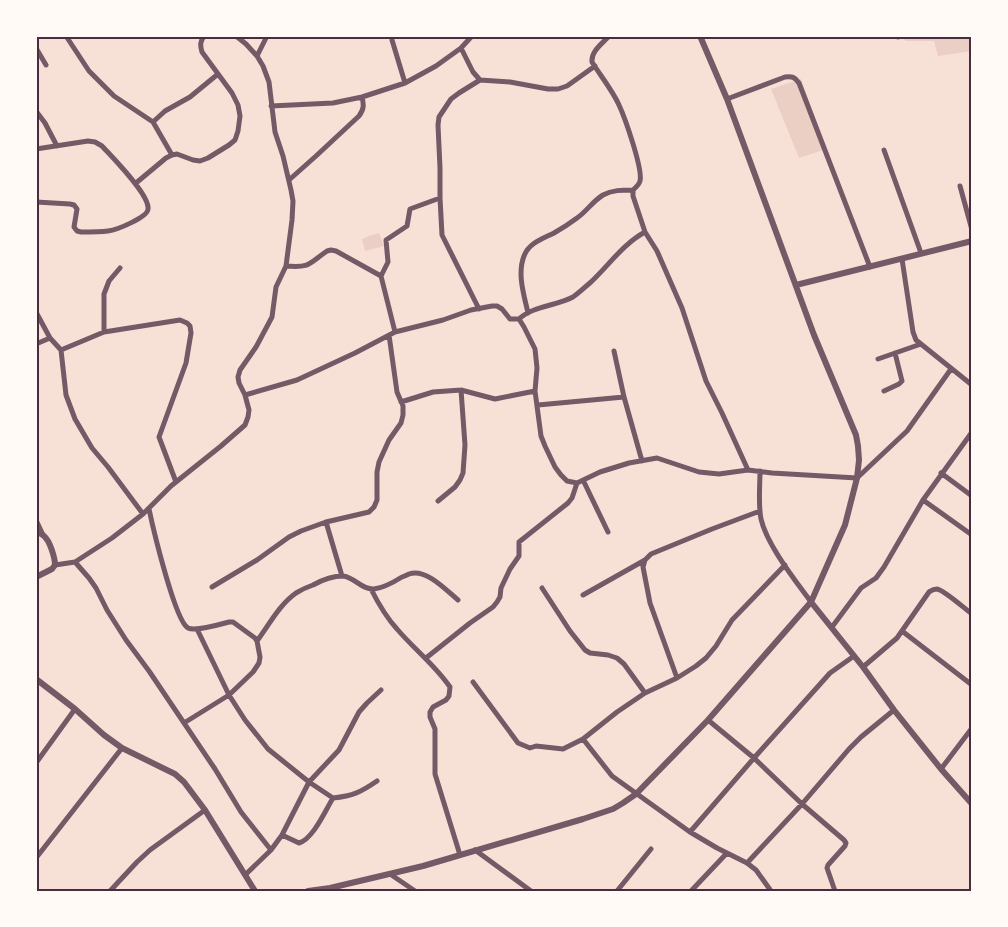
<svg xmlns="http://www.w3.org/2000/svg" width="1008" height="927" viewBox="0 0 1008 927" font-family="'Noto Sans',sans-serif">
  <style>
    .green { fill: #ebcfc5 }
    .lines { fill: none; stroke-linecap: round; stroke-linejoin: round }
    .minor { stroke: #755966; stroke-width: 5 }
    .tertiary { stroke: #755966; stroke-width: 6 }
    .neatline { fill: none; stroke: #4a2c40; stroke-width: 2 }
  </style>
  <rect width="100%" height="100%" fill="#f7e1d7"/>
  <path class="green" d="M904,36H972V51L938,56L934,41H905Z
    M801,79L826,149L799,158L771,89Z
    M379,233L384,246L365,251L362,239L369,236Z"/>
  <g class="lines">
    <path class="minor" d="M66,36L89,71L114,96L153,122L172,155
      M609,36C602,44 591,51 592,62C600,75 613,91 619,105C625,118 643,169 640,181C639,185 636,187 633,190V196L645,232L657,251L682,308L706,381L722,413L748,470
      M898,36V37
      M392,40L405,83
      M36,48L46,65
      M461,48L473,72L480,80L510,82L548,89H558L567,86L595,66
      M257,56L267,36
      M727,99L785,77C792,76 795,77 799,83L870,267
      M271,106L333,103L362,97L405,83L436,66L461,48L472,36
      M36,111L45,123L57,146
      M153,122L165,111L190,97L218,74
      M36,149L88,141L95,142L102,146C112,157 150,195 148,209C148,217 117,230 108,231C100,232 90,232 81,232L77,231L74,227L77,209L74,205L70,204L36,202
      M884,150L921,253
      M289,180L316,156L359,116C364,109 364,105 362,97
      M136,183L166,158L172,155L177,154L193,160L200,161L208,158L229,145L235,140L238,131L240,116L238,105L232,93L202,52C200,45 200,42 204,36
      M960,186L972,230
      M902,259L913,332L916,340L972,385
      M286,266C311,268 308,264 327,251L331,250L336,251L381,276L395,332
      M381,276L388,262L386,240L407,226L410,209L440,198
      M479,309L442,235L440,198V168L438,125L439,117L451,99L459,93L480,80
      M36,312L50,338L61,350L66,395L75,419L92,448L108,467L143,514
      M528,313C524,295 517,274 524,256C529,243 542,239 554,233C561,229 569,224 577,218C586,212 593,201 603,195C612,190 622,190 633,190
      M519,319C533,306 556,306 573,297C579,293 585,287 591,282C609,265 623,244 645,232
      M104,332V294L109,281L120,268
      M36,344L50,338
      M61,350L104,332L180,320L187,323L190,326L191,333L186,363L159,437L176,482
      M614,351L624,397L642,461
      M878,359L921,344
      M884,391L899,384L902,381L895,353
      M245,395L297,380L355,353L395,332L443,320L471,310L492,306H497L502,309L510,319H519L524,327L535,349L537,368L535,391L541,436L545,446L555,467L561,475L567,481L577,483
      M401,402L433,392L461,390L495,399L535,391
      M538,405L624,397
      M760,471C760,486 758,505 761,519C767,545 795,580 811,602
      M941,473L972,496
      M583,480L608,532
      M923,500L972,535
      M438,501L455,487L460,480L463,473L465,445L461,390
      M149,509C153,528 175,621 188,628C196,632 221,624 229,622H233L255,638L257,641L260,657L259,663L253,672L229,695L184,723
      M36,520L43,535
      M326,522L342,576
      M75,562L89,578L96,588L107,610L126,640L149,671L215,769L241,812L271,850
      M55,565L75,562L112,538L143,514L171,486L221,446L245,425L248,417L249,410L245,395L239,383L238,377L240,370L256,347L272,317L276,287L286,266L292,220L293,201L291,190L283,156L275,132L269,82L263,66L257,56L246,44L236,36
      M212,587L257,560L289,537L301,531L326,522L369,512L374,507L377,500V472L379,462L389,440L401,423L403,415V406L397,392L389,335
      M542,588L570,631L585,650L590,653L608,655L617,658L624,664L645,693
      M371,589C378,603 386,617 397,629C414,649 435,665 450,687L449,696L446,700L433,707L430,712V717L435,729V774L460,855
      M583,595L645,560
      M832,627L861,588L876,578L884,567L923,500L972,432
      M197,629L229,695L245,720L268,749L309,782L333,798C325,811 313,839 299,843L282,835
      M902,631L972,685
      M257,641C269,625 279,605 296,593C301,590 307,587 313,585C322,580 332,576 343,576C354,577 362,590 374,589C383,588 394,582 402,577C405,576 407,575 409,574C426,568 446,590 458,600
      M426,658L470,623L493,607L497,602L500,597L501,588L510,569L519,556V542L568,503L572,498L577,483L600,472L629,463L657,458L699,472L719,474L748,470L772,473L857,478L907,431L951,369
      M863,667L897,638L929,592C932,590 933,589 937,589C944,590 965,609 972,614
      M677,678L650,603L643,567L645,560L651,554L712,529L760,511
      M473,682L518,743L530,748L536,746L563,749L583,739L617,712L645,693L677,678L696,666L706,658L716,646L732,620L785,565
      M708,720L754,758L802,804L844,840L846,843L845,846L828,865L827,868L835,891
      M583,739L612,776L690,832L717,848L747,863L756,870L771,891
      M36,763L75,709
      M941,769L972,728
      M333,798C353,796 361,792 377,781
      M690,832L754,758L830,673L854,656
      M475,850L531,891
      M36,858L122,748
      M747,863L802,804L849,749L861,737L894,710
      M390,874L415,891
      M245,875L271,850L282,835L309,782L339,750L359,712L367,703L381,690
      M110,891L137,862L150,850L205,810
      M617,891L651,849
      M691,891L727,853"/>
    <path class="tertiary" d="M700,36L727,99L814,335L856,435L858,446L859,460L857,478L845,525L811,602
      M796,285L972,241
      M36,531C37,531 43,535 44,536C50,541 55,558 55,565L52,569L36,577
      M36,679L75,709L104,735L122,748L175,774L184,782L205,810L255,891
      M308,891L330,888L423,866L583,819L613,809L623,803L636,794L708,720L811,602L863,667L894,710L941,769L972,804"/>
  </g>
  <rect width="1008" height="927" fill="none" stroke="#fffaf5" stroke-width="75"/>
  <rect x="38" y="38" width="932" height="852" class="neatline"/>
</svg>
